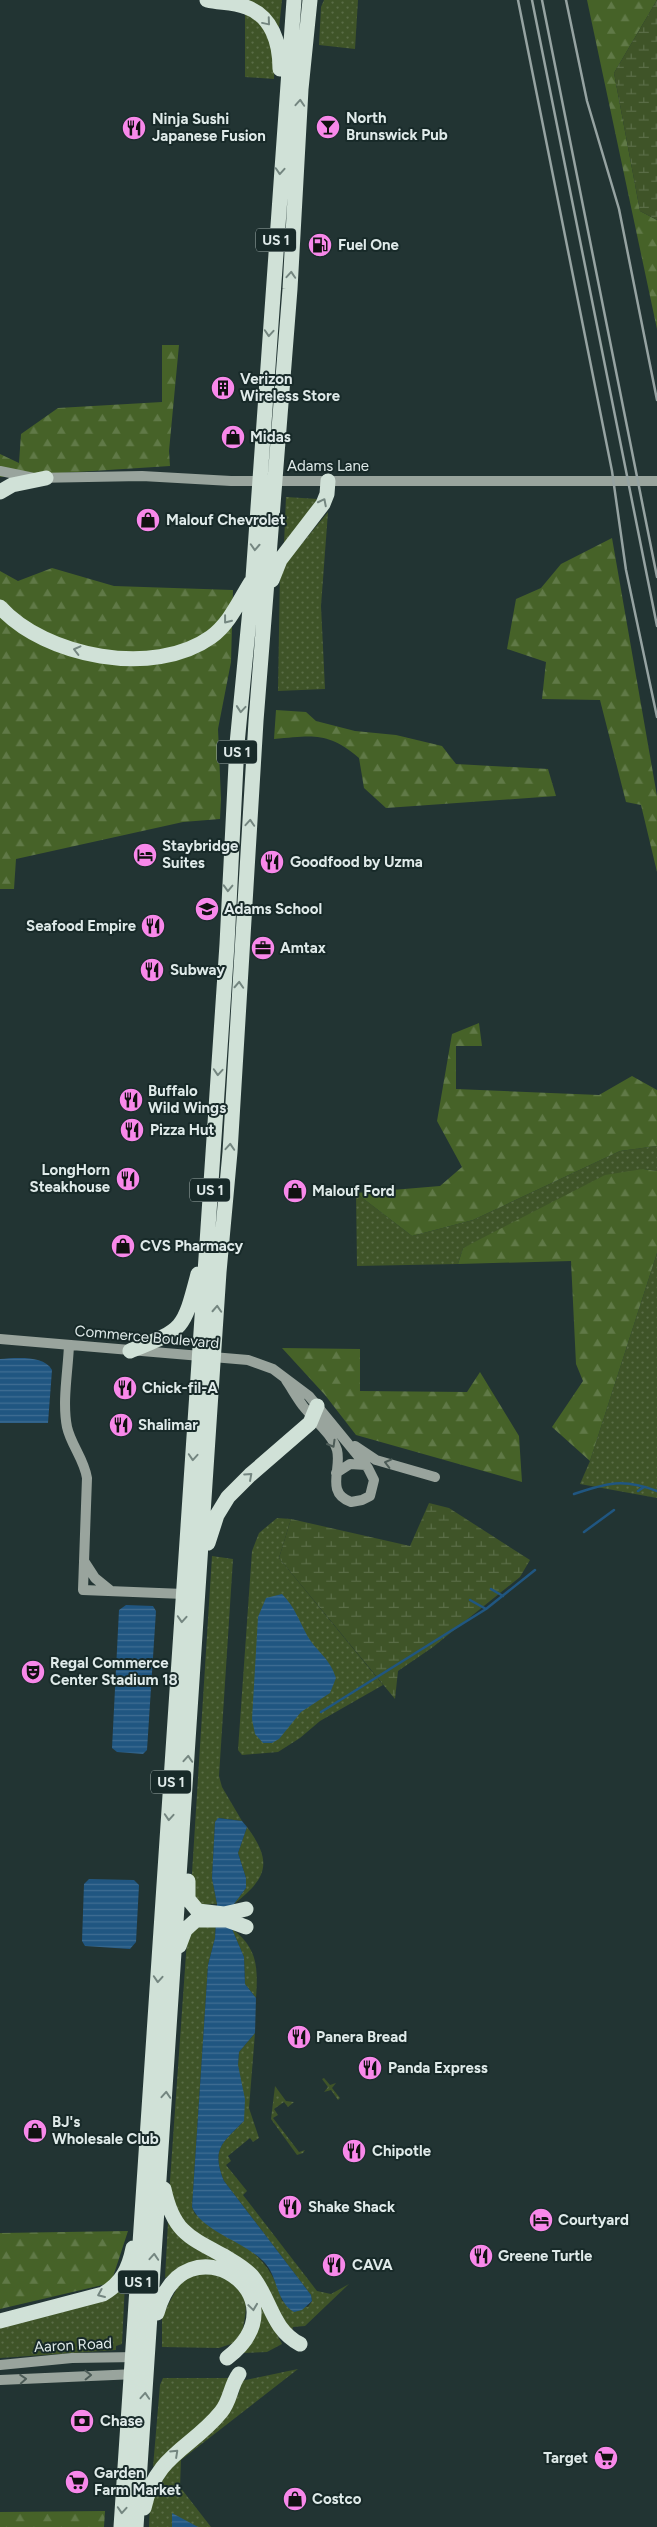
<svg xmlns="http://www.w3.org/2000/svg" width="657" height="2527" viewBox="0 0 657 2527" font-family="Figtree,sans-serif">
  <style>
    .grass { fill: url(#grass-dots) }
    .forest { fill: url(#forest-firs) }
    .wetland { fill: url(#wetland-marsh) }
    .water { fill: url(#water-rules) }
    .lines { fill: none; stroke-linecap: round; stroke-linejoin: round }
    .stream { stroke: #205681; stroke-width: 2.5 }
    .secondary { stroke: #99a49d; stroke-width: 10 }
    .highway { stroke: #d0e1d7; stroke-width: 15 }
    .rail { stroke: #96a3a2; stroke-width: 2.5 }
    .oneway { stroke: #748680 }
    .oneway2 { stroke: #4c5b57 }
    .labels { text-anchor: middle; stroke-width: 4; stroke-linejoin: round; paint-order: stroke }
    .shield { fill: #182a29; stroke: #a3b0af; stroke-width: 1 }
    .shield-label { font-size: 14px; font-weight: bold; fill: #dfeae9 }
    .poi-label { font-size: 15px; font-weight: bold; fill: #dfeae9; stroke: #182a29; text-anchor: start }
    .street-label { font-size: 15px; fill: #dfeae9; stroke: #182a29 }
  </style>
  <defs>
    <pattern id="grass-dots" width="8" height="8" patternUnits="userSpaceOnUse" patternTransform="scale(1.25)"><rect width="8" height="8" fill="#3f5428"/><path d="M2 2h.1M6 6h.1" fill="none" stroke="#5a6d47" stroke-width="1.8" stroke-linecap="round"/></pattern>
    <pattern id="forest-firs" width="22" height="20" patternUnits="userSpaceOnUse" patternTransform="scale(1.25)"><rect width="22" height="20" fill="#466228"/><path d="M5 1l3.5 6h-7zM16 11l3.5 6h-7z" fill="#607947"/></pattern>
    <pattern id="wetland-marsh" width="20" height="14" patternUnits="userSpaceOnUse" patternTransform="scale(1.25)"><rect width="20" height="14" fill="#3f5428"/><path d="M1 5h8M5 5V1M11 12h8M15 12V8" fill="none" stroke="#5a6d47"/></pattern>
    <pattern id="water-rules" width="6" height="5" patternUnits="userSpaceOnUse" patternTransform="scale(1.25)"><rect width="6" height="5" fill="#205681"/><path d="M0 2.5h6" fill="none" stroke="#406e93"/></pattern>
  </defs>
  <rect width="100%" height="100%" fill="#223433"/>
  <path class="grass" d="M244,0H282L279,28L272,20Z
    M324,0H358L355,49L319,45L321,7Z
    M245,13C277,32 275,45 274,79L245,77Z
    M286,497L318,499L284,544Z
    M328,512L321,606L325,689L278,691L280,570Z
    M657,1146V1171L643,1169L463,1248L458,1264L357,1266L356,1193L412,1236L473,1220L620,1151Z
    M657,1253V1498L580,1484L590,1461Z
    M277,1518L291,1519L279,1558L383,1685L320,1721L300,1738L278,1752L242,1755L238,1750L252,1551L259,1533Z
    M212,1556L233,1559L219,1776L222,1787L242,1821L219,1818L215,1822L212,1878L217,1904L198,1905L191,1889Z
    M247,1827C274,1863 266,1879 234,1904L246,1888V1878L238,1853Z
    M216,1923L215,1938L208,1965L192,2207L195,2214C234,2239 270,2252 282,2301L308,2307L312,2301L311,2295L224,2181C211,2149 222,2143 244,2121L238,2065L239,2052L255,2033L249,2108L259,2138L253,2142L250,2138L228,2156L231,2161L226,2165L247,2191L243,2195L317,2291L331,2294L349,2284L305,2326L293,2327L292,2331L177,2219L169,2195L187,1940L192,1929Z
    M232,1929C258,1948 258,1968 256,1998L245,1984L244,1957Z
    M324,2078L330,2085L336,2083L332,2088L340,2098L338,2100L331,2090L324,2092L328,2087L322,2079Z
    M275,2086L286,2101L294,2102L288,2107L284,2102L274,2109L278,2115L273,2118L299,2152L305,2150L303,2153L297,2155L271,2119Z
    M168,2222L229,2264H188L165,2278Z
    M198,2271C206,2272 219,2272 226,2275C255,2289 245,2317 240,2341L219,2348L162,2347V2316L181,2281Z
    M125,2284L122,2344L116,2346V2350L0,2358V2325Z
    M259,2299L282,2344L267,2352L242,2353L255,2338Z
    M298,2369L181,2460L180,2487L211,2527H149L150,2503L173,2462L226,2413L239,2393L241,2381Z
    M163,2378H229L218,2408L153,2467L160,2385Z"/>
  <path class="forest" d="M587,0H657L614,73L640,211L657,220V329Z
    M162,345H179L169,451L170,466L0,477V454L19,463L21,434L58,408L162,402Z
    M612,538L657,796V872L641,805L626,802L600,700L542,699L546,662L507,649L516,599L541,588L561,564Z
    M52,568L114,586L233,590L231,662L218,729L221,799L220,819L183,822L16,859L14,889H0V571L18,581Z
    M276,710L306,712L316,721L355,731L396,735L442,746L456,764L548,769L556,796L386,808L364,788L359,758C327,731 313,736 274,739Z
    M479,1023L482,1046H456V1089L599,1095L632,1076L657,1090V1146L620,1151L473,1220L412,1236L356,1193L440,1186L462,1167L437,1121L452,1034Z
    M643,1169L657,1171V1253L590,1461L552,1427L583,1381L576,1364L571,1261L458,1264L463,1248L605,1175Z
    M282,1348L360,1349V1391L467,1392L480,1372L519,1436L522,1482L356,1435L325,1395Z
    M128,2231L111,2283L0,2309V2233Z
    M105,2511L104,2527H0V2512Z"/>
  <path class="wetland" d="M657,0V220L640,211L614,73Z
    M429,1503L449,1508L530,1560L520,1577L433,1647L398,1671L395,1699L279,1558L291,1519L410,1546Z"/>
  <path class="water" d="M0,1359C16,1358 44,1355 52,1370L48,1423H0Z
    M282,1594C295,1607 299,1621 308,1637C318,1653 329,1657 336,1678L330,1693L301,1712L279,1739L272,1743H263L255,1734L252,1719L258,1617L266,1598Z
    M126,1605L153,1606L156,1611L147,1750L143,1754L117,1752L112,1748L119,1610Z
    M218,1818L242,1821L247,1827L238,1853L246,1878V1888L234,1904L232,1929L244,1957L245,1984L256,1998L255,2033L239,2052L238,2065L245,2099L244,2121C222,2143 211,2149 224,2181L311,2295L312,2301L302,2310L294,2312C276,2302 278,2277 265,2263C246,2242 201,2231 192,2207L208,1965L215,1938L217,1904L212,1878L215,1822Z
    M89,1879L134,1880L139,1885L136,1942L130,1949L85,1946L82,1941L84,1884Z
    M172,2513L198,2527H172Z"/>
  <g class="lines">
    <path class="stream" d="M638,1491L644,1487
      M574,1494C607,1483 623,1478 657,1491
      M584,1532L614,1510
      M491,1589L503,1596
      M470,1600L486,1609
      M321,1712L486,1609L535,1570"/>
    <path class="secondary" d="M0,471L34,478L142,476L231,481H657
      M0,1339L248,1360L273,1369L309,1396L368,1468L374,1480L370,1496L362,1500L351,1502C325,1493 342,1469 337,1450C332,1434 314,1420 303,1406C297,1398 292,1389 286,1380
      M69,1345C68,1371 62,1402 67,1427C71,1445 84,1459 87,1478L83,1590L184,1594
      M355,1446L376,1460L435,1477
      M336,1473L350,1464L366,1465
      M84,1561L95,1578L111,1591
      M0,2365L72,2358L137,2357
      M0,2380L136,2374"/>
    <path class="highway" d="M207,0C220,3 233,2 246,7C272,16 280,43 280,69
      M0,492L12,485L46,478
      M272,580L280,560L323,504L327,494L328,481
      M0,607C45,657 154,678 211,637C230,623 239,601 251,582
      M130,1351C184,1329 183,1331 198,1274
      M208,1543L217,1515L228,1497L250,1475L310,1423L317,1406
      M188,1881V1899L198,1911L224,1914L246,1909
      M179,1946L185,1930L196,1920H227L246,1927
      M164,2189C173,2231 188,2237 224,2256C234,2262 244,2267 252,2276C271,2299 271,2329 300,2344
      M157,2313C184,2214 308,2296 227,2358
      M0,2321L103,2294C122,2283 129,2268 133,2248
      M144,2508C156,2454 191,2449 221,2412C231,2400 230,2386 239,2374
      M121,2527L227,944L237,744L253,578L294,0
      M136,2527L219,1272L230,1152L256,721L290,289L301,89L310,0"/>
    <path class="rail" d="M518,0L612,471L626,570L657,717
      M532,0L657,626
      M542,0L657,577
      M566,0L587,101L619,209L657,400"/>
  </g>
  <defs><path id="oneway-chevron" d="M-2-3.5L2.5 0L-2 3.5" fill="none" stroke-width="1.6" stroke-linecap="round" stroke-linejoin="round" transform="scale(1.25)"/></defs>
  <g class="oneway">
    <use href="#oneway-chevron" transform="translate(267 22) rotate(50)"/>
    <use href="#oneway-chevron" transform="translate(300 103) rotate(-86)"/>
    <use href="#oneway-chevron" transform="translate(280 171) rotate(94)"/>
    <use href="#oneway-chevron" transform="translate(291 275) rotate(-86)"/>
    <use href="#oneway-chevron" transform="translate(269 333) rotate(94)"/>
    <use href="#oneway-chevron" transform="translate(323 502) rotate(-63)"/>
    <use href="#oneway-chevron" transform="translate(255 547) rotate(93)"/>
    <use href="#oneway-chevron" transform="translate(227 620) rotate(128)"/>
    <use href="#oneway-chevron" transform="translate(77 650) rotate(-166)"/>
    <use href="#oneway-chevron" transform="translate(241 709) rotate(95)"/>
    <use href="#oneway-chevron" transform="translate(250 823) rotate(-86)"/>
    <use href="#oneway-chevron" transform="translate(228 888) rotate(92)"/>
    <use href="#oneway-chevron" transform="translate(239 985) rotate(-87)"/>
    <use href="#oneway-chevron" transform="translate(218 1072) rotate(94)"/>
    <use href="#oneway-chevron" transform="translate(230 1147) rotate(-86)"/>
    <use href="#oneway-chevron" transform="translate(217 1309) rotate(-87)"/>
    <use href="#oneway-chevron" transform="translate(193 1457) rotate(94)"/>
    <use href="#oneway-chevron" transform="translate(249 1476) rotate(-42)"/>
    <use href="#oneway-chevron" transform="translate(182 1619) rotate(94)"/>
    <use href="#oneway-chevron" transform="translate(188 1759) rotate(-86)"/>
    <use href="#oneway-chevron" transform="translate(169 1817) rotate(94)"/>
    <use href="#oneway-chevron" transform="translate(158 1979) rotate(94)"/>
    <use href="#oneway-chevron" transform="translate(166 2095) rotate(-86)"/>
    <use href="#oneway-chevron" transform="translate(154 2257) rotate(-86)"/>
    <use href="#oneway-chevron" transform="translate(101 2294) rotate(157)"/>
    <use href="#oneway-chevron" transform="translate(253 2307) rotate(82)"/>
    <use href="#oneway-chevron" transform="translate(145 2396) rotate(-86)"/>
    <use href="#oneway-chevron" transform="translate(175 2453) rotate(-43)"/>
    <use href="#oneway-chevron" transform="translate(122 2510) rotate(94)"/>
  </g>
  <g class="oneway2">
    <use href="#oneway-chevron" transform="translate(332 1444) rotate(60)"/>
    <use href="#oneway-chevron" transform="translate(388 1463) rotate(-166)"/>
    <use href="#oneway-chevron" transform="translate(88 2375) rotate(-1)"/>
    <use href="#oneway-chevron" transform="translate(23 2379) rotate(-4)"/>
  </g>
  <defs>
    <g id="bar-disc" transform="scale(1.25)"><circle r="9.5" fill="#f888ea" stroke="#182a29"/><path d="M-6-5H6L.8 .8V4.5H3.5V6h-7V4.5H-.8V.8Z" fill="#111"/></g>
    <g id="restaurant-disc" transform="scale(1.25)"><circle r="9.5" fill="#f888ea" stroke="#182a29"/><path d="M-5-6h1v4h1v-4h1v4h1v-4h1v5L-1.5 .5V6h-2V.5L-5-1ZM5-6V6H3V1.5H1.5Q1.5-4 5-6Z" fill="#111"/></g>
    <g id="fuel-disc" transform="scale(1.25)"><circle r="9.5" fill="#f888ea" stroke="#182a29"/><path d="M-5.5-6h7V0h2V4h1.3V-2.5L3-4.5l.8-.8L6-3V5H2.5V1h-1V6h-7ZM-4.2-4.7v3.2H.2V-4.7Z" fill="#111"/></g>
    <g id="building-disc" transform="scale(1.25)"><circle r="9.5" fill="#f888ea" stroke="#182a29"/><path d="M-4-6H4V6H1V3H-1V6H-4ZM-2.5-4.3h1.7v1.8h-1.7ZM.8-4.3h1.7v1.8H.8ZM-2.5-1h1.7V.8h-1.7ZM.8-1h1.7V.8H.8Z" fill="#111"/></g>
    <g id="shop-disc" transform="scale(1.25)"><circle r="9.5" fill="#f888ea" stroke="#182a29"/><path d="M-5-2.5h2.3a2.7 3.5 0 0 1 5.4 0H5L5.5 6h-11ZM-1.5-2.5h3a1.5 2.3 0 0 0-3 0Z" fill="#111"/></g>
    <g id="hotel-disc" transform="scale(1.25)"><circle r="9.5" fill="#f888ea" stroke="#182a29"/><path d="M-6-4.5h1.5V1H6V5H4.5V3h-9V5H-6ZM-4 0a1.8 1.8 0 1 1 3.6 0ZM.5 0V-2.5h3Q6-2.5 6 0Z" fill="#111"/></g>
    <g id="school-disc" transform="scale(1.25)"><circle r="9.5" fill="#f888ea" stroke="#182a29"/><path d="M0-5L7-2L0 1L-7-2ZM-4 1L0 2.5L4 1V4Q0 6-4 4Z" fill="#111"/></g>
    <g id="office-disc" transform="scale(1.25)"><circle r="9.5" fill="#f888ea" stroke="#182a29"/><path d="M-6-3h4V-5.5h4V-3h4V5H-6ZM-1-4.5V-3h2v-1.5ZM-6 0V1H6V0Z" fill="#111"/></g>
    <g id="theatre-disc" transform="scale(1.25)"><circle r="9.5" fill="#f888ea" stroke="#182a29"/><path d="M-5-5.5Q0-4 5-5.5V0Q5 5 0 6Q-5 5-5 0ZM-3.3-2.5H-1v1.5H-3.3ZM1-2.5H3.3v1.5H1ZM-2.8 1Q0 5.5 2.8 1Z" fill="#111"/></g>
    <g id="bank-disc" transform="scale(1.25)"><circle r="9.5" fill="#f888ea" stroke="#182a29"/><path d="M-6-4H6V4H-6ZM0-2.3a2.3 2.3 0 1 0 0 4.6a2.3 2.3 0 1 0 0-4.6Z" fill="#111"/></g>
    <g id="supermarket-disc" transform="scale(1.25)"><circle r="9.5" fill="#f888ea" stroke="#182a29"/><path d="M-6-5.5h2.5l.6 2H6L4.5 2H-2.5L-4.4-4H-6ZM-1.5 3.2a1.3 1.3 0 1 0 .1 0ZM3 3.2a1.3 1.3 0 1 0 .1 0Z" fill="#111"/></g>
  </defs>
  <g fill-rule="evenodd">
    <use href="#bar-disc" x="328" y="127"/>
    <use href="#restaurant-disc" x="134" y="128"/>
    <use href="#fuel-disc" x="320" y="245"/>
    <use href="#building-disc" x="223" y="388"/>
    <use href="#shop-disc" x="233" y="437"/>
    <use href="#shop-disc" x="148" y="520"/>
    <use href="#hotel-disc" x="145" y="855"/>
    <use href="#restaurant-disc" x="272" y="862"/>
    <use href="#school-disc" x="207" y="909"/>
    <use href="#restaurant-disc" x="153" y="926"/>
    <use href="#office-disc" x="263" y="948"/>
    <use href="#restaurant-disc" x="152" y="970"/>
    <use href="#restaurant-disc" x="131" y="1100"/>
    <use href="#restaurant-disc" x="132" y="1130"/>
    <use href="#restaurant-disc" x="128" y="1179"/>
    <use href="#shop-disc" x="295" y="1191"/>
    <use href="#shop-disc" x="123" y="1246"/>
    <use href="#restaurant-disc" x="125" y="1388"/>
    <use href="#restaurant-disc" x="121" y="1425"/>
    <use href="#theatre-disc" x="33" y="1672"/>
    <use href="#restaurant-disc" x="299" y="2037"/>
    <use href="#restaurant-disc" x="370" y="2068"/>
    <use href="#shop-disc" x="35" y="2131"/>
    <use href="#restaurant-disc" x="354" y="2151"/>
    <use href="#restaurant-disc" x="290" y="2207"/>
    <use href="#hotel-disc" x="541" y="2220"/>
    <use href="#restaurant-disc" x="481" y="2256"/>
    <use href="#restaurant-disc" x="334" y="2265"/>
    <use href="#bank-disc" x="82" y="2421"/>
    <use href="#supermarket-disc" x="606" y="2458"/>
    <use href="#supermarket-disc" x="77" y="2482"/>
    <use href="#shop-disc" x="295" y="2499"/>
  </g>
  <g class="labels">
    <g class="shield">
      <rect x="256" y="228.5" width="40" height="23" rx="4"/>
      <rect x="217" y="740.5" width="40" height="23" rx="4"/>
      <rect x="190" y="1178.5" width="40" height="23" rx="4"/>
      <rect x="151" y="1770.5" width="40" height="23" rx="4"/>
      <rect x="118" y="2270.5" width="40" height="23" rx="4"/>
    </g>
    <g class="shield-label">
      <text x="276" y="245">US 1</text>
      <text x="237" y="757">US 1</text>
      <text x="210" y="1195">US 1</text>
      <text x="171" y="1787">US 1</text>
      <text x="138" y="2287">US 1</text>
    </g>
    <g class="poi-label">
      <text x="346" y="123">North<tspan x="346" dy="17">Brunswick Pub</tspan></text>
      <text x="152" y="124">Ninja Sushi<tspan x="152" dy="17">Japanese Fusion</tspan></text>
      <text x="338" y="250">Fuel One</text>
      <text x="240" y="384">Verizon<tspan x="240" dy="17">Wireless Store</tspan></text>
      <text x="250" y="442">Midas</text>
      <text x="166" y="525">Malouf Chevrolet</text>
      <text x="162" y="851">Staybridge<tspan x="162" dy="17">Suites</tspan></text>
      <text x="290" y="867">Goodfood by Uzma</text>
      <text x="224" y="914">Adams School</text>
      <text x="136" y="931" text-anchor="end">Seafood Empire</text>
      <text x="280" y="953">Amtax</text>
      <text x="170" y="975">Subway</text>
      <text x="148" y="1096">Buffalo<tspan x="148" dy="17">Wild Wings</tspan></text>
      <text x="150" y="1135">Pizza Hut</text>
      <text x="110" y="1175" text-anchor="end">LongHorn<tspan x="110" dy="17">Steakhouse</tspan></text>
      <text x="312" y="1196">Malouf Ford</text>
      <text x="140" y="1251">CVS Pharmacy</text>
      <text x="142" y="1393">Chick-fil-A</text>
      <text x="138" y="1430">Shalimar</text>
      <text x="50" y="1668">Regal Commerce<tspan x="50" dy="17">Center Stadium 18</tspan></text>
      <text x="316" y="2042">Panera Bread</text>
      <text x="388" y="2073">Panda Express</text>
      <text x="52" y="2127">BJ's<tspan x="52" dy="17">Wholesale Club</tspan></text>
      <text x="372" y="2156">Chipotle</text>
      <text x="308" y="2212">Shake Shack</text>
      <text x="558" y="2225">Courtyard</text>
      <text x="498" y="2261">Greene Turtle</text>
      <text x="352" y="2270">CAVA</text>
      <text x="100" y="2426">Chase</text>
      <text x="588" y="2463" text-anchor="end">Target</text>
      <text x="94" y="2478">Garden<tspan x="94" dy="17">Farm Market</tspan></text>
      <text x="312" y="2504">Costco</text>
    </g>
    <g class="street-label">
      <text x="328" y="471">Adams Lane</text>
      <text transform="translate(147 1337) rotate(5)" y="5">Commerce Boulevard</text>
      <text transform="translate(73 2345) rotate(-3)" y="5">Aaron Road</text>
    </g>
  </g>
</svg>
